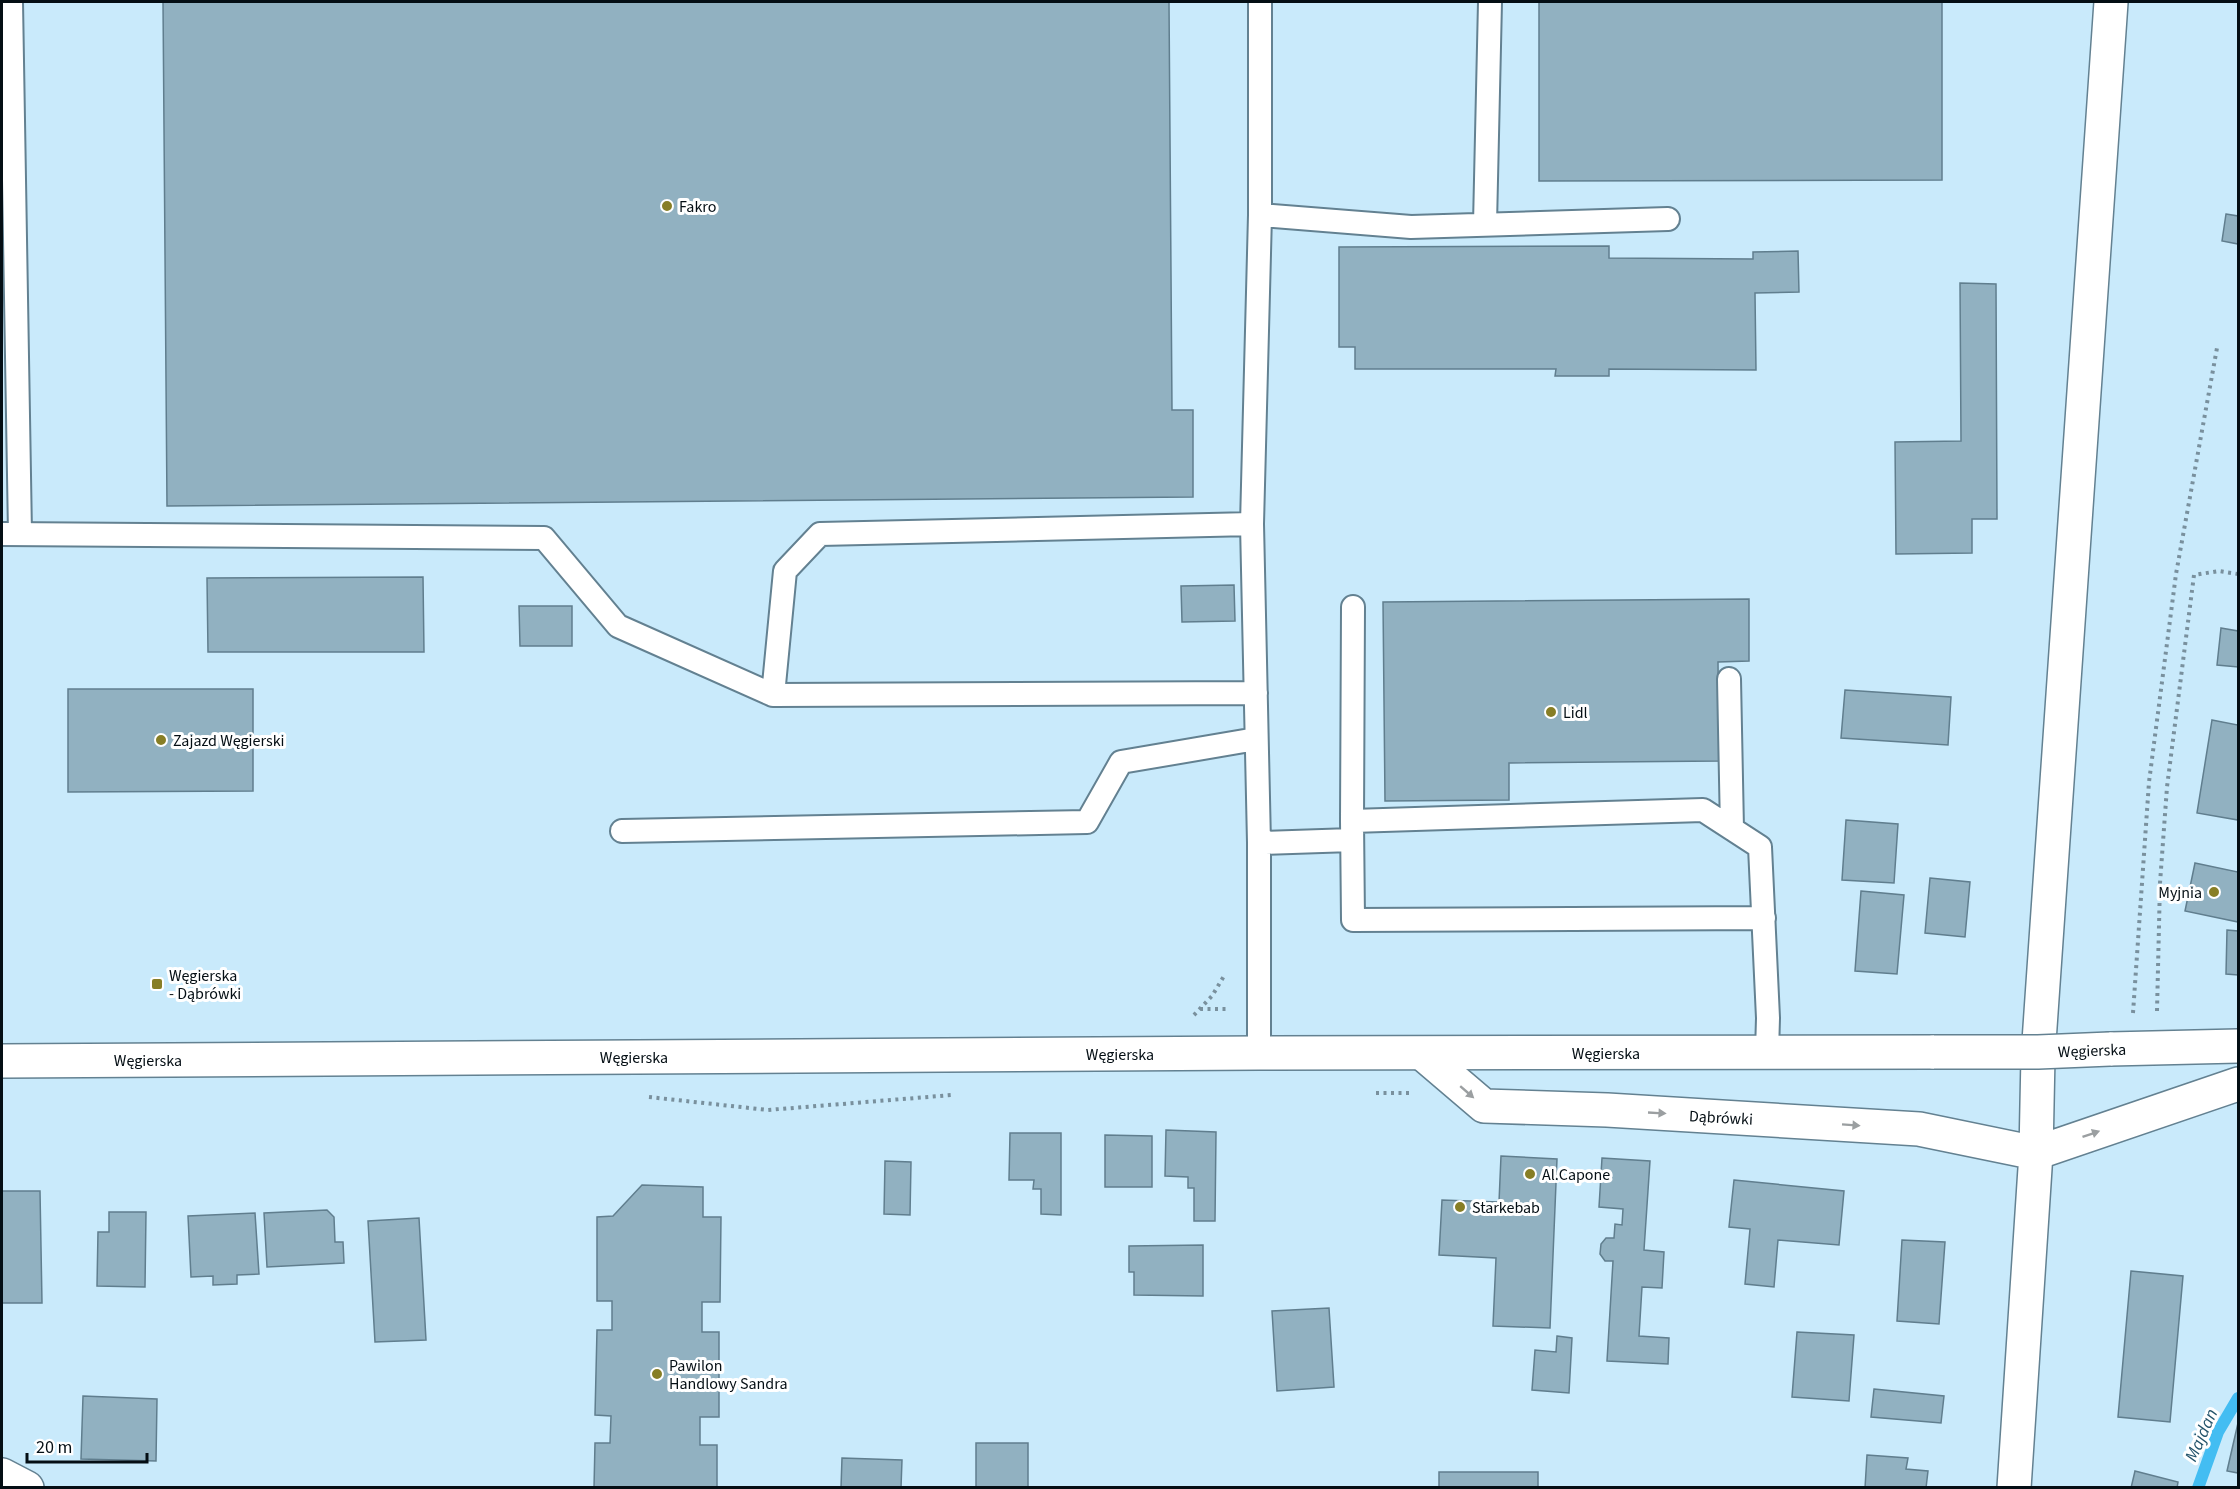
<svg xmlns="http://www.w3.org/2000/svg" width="2240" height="1489" viewBox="0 0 2240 1489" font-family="'Source Sans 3',sans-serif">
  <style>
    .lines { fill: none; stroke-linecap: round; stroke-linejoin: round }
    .stream { stroke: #43bdf2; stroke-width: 12 }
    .building { fill: #91b1c1; stroke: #607e8e; stroke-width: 1.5 }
    .service-casing { stroke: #638191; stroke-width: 26 }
    .minor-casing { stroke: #638191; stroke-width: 36 }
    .secondary-casing { stroke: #638191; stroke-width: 36 }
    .path { stroke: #79909d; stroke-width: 4; stroke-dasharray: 3 4.5; stroke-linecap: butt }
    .service { stroke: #fff; stroke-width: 22 }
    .minor { stroke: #fff; stroke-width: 33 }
    .secondary { stroke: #fff; stroke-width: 33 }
    .secondary-bridge-casing { stroke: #638191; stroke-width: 36; stroke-linecap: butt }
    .secondary-bridge { stroke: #fff; stroke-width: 33 }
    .oneway { fill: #9b9fa1 }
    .poi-dot { fill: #877e25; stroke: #fff; stroke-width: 2 }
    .labels { text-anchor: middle; stroke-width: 6; stroke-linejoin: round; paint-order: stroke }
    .poi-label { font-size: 16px; fill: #040e14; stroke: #fff; text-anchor: start }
    .street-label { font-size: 16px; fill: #040e14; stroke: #fff }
    .water-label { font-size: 18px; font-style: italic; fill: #24546b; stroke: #fff }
  </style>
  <rect width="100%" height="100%" fill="#c9eafb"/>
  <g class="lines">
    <path class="stream" d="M2198,1488L2218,1432L2238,1398"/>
  </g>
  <path class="building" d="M163,2H1169L1172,410H1193V497L167,506Z
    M1539,2H1942V180L1539,181Z
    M2226,214L2238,216V244L2222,241Z
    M1609,246V258L1753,259V252L1798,251L1799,292L1755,293L1756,370L1609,369V376H1555L1556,369H1355V347H1339V247Z
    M1960,283L1996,284L1997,519H1972V553L1896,554L1895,442L1961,441Z
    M423,577L424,652H208L207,578Z
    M1234,585L1235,621L1182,622L1181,586Z
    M1749,599V661L1718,662L1719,761L1509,763V800L1385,801L1383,602Z
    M519,606H572V646H520Z
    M2221,628L2238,631V667L2217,665Z
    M68,689H253V791L68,792Z
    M1845,690L1951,697L1948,745L1841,738Z
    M2212,720L2238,725V820L2197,813Z
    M1846,820L1898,824L1894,883L1842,880Z
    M2195,863L2238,872V922L2185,911Z
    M1930,878L1970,882L1965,937L1925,933Z
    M1861,891L1904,895L1897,974L1855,971Z
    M2227,930L2238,931V975L2226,974Z
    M1166,1130L1216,1132L1215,1221H1194V1188H1188V1177L1165,1176Z
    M1010,1133H1061V1215L1041,1214V1189H1033L1034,1180H1009Z
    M1105,1135L1152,1136V1187H1105Z
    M1501,1156L1557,1159L1550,1328L1493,1326L1496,1258L1439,1255L1442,1200L1499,1202Z
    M1602,1158L1650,1161L1644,1250L1664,1252L1662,1288L1642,1287L1639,1336L1669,1338L1668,1364L1607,1361L1613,1261H1605L1600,1254L1601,1244L1606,1238H1614L1615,1224L1622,1225L1623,1209L1599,1207Z
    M885,1161L911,1162L910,1215L884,1214Z
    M1734,1180L1844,1191L1839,1245L1778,1240L1774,1287L1745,1284L1750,1229L1729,1227Z
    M642,1185L703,1187V1217H721L720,1302H702V1332H719V1417H700V1445H717V1488H594L595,1443H610L611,1416L595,1415L597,1330H612V1301H597V1217L613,1216Z
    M2,1191H40L42,1303H2Z
    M327,1210L334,1217L335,1242H343L344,1263L267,1267L264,1213Z
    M109,1212H146L145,1287L97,1286L98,1232H109Z
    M255,1213L259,1274L237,1275V1284L213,1285V1276L191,1277L188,1216Z
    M419,1218L426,1340L375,1342L368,1221Z
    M1902,1240L1945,1242L1939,1324L1897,1321Z
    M1203,1245V1296L1134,1295V1272H1129V1246Z
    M2131,1271L2183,1276L2170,1422L2118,1417Z
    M1329,1308L1334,1387L1277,1391L1272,1311Z
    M1797,1332L1854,1335L1849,1401L1792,1397Z
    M1557,1336L1572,1338L1569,1393L1532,1390L1535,1350L1556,1352Z
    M1874,1389L1944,1396L1941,1423L1871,1417Z
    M83,1396L157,1399L156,1461L81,1459Z
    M2238,1423V1473L2227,1471Z
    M976,1443H1028V1488H976Z
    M1867,1455L1908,1458L1906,1469L1928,1471L1926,1488H1865Z
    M842,1458L902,1460L901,1488H841Z
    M2135,1471L2178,1482L2177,1488H2131Z
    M1439,1472H1538V1488H1439Z"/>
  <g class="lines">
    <g class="service-casing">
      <path id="service" d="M11,2L20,534
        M1260,215L1411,227L1668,219
        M1485,224L1490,2
        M2,534L544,538L618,626L773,695L785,571L820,534L1252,524
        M1353,607L1352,821L1703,810L1760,847L1768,1018L1767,1052
        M1729,679L1732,829
        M773,695L1256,693
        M1352,821L1353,920L1764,918
        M622,831L1087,822L1121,762L1256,739
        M1259,843L1352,840
        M1259,1053V843L1252,524L1260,215V2"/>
    </g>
    <g class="minor-casing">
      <path id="minor" d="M1423,1054L1484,1106L1607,1110L1919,1129L2036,1153L2238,1084
        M2,1475L27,1488
        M2014,1488L2036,1153L2038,1056L2111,2"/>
    </g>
    <g class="secondary-casing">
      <path id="secondary" d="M2110,1049L2238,1046
        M2,1061L1259,1053L1934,1052"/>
    </g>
    <path class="path" d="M1200,1009H1228
      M2157,1011L2160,883L2167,787L2194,575L2219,571L2238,574
      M2133,1013L2149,782L2176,574L2217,348
      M1194,1015L1212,996L1224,976
      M1376,1093H1411
      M649,1097L768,1110L952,1095"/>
    <use href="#service" class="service"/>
    <use href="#minor" class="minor"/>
    <use href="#secondary" class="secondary"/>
    <g class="secondary-bridge-casing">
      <path id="secondary-bridge" d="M1934,1052H2038L2110,1049"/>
    </g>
    <use href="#secondary-bridge" class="secondary-bridge"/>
  </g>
  <defs><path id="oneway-solid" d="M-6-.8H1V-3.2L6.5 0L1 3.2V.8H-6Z" transform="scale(1.5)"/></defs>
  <g class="oneway">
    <use href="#oneway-solid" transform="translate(1467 1092) rotate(41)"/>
    <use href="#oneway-solid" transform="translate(1657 1113) rotate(3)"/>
    <use href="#oneway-solid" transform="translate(1851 1125) rotate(4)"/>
    <use href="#oneway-solid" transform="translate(2091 1134) rotate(-19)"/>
  </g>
  <g class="poi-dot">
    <circle cx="667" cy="206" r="6"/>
    <circle cx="1551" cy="712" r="6"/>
    <circle cx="161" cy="740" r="6"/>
    <circle cx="2214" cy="892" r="6"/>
    <rect x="151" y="978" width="12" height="12" rx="3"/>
    <circle cx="1530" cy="1174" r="6"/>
    <circle cx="1460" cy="1207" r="6"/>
    <circle cx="657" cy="1374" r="6"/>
  </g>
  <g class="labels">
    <g class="poi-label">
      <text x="679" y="212">Fakro</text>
      <text x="1563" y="718">Lidl</text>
      <text x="173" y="746">Zajazd Węgierski</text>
      <text x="2202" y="898" text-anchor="end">Myjnia</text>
      <text x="169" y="981">Węgierska<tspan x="169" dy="18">- Dąbrówki</tspan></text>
      <text x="1542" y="1180">Al.Capone</text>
      <text x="1472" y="1213">Starkebab</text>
      <text x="669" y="1371">Pawilon<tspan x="669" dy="18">Handlowy Sandra</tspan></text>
    </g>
    <g class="street-label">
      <text transform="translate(2092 1050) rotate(-2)" y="6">Węgierska</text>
      <text x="1606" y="1059">Węgierska</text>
      <text x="1120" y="1060">Węgierska</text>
      <text x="634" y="1063">Węgierska</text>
      <text x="148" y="1066">Węgierska</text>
      <text transform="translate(1721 1117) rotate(3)" y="6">Dąbrówki</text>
    </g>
    <g class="water-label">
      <text transform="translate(2201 1435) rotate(-66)" y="6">Majdan</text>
    </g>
  </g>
  <rect width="2240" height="1489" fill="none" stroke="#040e14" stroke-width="6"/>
  <path d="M27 1453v9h120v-9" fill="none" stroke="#040e14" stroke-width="3"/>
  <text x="36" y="1453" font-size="18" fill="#040e14" stroke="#ffffff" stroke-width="4.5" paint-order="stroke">20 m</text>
</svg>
